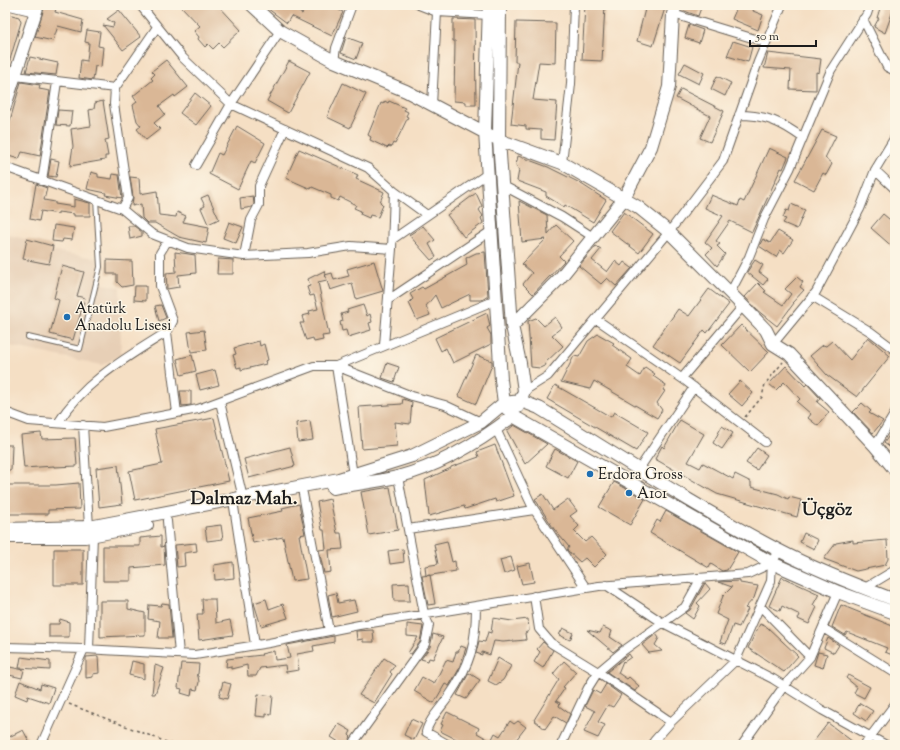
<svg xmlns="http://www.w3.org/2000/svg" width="900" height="750" viewBox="0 0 900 750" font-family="'Sorts Mill Goudy',serif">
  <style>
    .built { fill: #e7cfb6 }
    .building { fill: #dab796 }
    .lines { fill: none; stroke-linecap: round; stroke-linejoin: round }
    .lane-casing { stroke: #686057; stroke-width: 6 }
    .street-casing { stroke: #686057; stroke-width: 10 }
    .secondary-casing { stroke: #686057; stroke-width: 14 }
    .path { stroke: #686057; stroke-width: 1.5; stroke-dasharray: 3 3; stroke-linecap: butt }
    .lane { stroke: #fff; stroke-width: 4 }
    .street { stroke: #fff; stroke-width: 8 }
    .secondary { stroke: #fff; stroke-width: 12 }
    .poi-dot { fill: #1f6fb2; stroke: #fcf5e5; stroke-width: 1.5 }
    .labels { text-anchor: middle; stroke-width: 3; stroke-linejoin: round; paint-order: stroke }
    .poi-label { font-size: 15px; fill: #1c1c1c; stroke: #fcf5e5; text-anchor: start }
    .district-label { font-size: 19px; font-weight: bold; fill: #1c1c1c; stroke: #fcf5e5 }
  </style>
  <rect width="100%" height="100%" fill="#fcf5e5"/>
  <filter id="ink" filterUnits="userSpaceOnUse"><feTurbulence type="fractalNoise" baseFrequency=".025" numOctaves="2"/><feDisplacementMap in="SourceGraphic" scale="8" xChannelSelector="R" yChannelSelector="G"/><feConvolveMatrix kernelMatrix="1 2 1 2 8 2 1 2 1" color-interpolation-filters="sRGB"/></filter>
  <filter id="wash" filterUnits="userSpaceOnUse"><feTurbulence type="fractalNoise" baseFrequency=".012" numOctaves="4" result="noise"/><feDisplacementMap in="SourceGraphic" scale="16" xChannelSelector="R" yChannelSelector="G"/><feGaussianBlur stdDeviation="0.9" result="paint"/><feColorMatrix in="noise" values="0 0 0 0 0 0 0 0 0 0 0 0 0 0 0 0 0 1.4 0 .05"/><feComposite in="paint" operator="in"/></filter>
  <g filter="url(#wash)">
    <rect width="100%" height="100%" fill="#f5dfc4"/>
    <path class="built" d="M5,234L53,246V251L96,258L103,284L120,287L121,355L102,365L5,345Z"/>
    <g id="blocks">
      <path class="building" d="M45,5H57L55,12L83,20L81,32L58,26L53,41L35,37Z
        M180,5H218L241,30L223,47L219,43L213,49L208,44L205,47L198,39L199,37L194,31L200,26Z
        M263,5H287L302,14L305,8L307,9L309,5H336L341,7L339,10L343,12L332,36L291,16L287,23Z
        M585,5H605L602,61L582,60Z
        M646,5H666L653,46L637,41Z
        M684,5H702L698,16L682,10Z
        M738,5H755L753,11L763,15L758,30L732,19Z
        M881,5H895L885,33L874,27L879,18H877Z
        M119,10L141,37L123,50L103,25L113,27L114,23L107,19Z
        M5,13L19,17L21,22L7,70L5,69Z
        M453,19L475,20L476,105H466V102L454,101L455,41H453Z
        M516,22L556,23L555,63L539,62L533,100L557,102L554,140L541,139V130L526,129V126L511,124L518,62H515Z
        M689,25L703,30L699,43L685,38Z
        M87,30L100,32L98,46L103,47L101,67L95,66L93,80L79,78L81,60L87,61L89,43L85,42Z
        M346,37L362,43L356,59L341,53Z
        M733,41L752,47L748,62L727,56Z
        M768,53L821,59L819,73L816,72V90L790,89L791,70L764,68Z
        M30,57L58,63L56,75L26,72Z
        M166,60L188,87L175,97L174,95L159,106L165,114L154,123L160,129L146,140L137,129L141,126L137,121L133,105L137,102L133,96L153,80L151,78L155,74L152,71Z
        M289,61L310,72L288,113L267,101Z
        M685,63L704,73L699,84L679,74Z
        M717,76L731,83L725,96L711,89Z
        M21,82L40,85L39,89L50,91L40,156L22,152L19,159L5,155V138Z
        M343,83L366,94L350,128L327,117Z
        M681,89L724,111L710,142L700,138L710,116L676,98Z
        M195,93L211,106L196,125L180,113Z
        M103,101L109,139L105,140L108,156H105V160L70,166L73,146L71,129L91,126L89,110L94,109L95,103Z
        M385,101L388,103L389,101L405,108L404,110L408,112L406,116L408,117L395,144L393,143L391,147L389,146L387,148L370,140L371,137L368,135L381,103L383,104Z
        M58,110L72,111L70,126L56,125Z
        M237,126L265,143L255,163L251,161L238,189L209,174L218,153L222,155Z
        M822,130L836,136L825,158L832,164L826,175L823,173L814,190L795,180Z
        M769,148L788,157L783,169L781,168L752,232L730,221L716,241L720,244L717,246L725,254L717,266L706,254L712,248L705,242L723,216L705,208L711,195L738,206L740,200L744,202Z
        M299,149L358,175L356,179L384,192L380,202L383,205L378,217L370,215L369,218L360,214L361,211L354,208L356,205L340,197L338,201L331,198V195L312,187L311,189L286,178Z
        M518,156L548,167L578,182L606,200L593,222L565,205L564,207L546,196V192L517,181L519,170L516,165Z
        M51,159L59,161L56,177L48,176Z
        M91,172L98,174V177L112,179L113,174L119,175L122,198L105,195L106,193L87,189Z
        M130,177L139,178L140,194L157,191L159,215L176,217L177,212L186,216L183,222L209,227L206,243L179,237L155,223H147L142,218L141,204L132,206L133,197Z
        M36,184L47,188L44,200L55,202V204L74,207V199L90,203V216H74V214L58,212V214L41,211L39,221L30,219Z
        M476,193L482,206L479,210L483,216L481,218L483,223L464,237L447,215Z
        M208,195L219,219L208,224L201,208L205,206L201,198Z
        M253,196L254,204L252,207L241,209L240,198Z
        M519,201L547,215L548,234L556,225L573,241L559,256L564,261L533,294L523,284L532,273L522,264L546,239L522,242Z
        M791,204L805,210L797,229L783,223L786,219L783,218L786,210L789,211Z
        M624,212L653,234L639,253L610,231Z
        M883,214L895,224V249L871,228Z
        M229,222L243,227L236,243L223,238Z
        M54,225L74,228L72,240L63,239L62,242L52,241Z
        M128,226H134L142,232V236L130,239Z
        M423,226L435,240L429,244L436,257L431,260L409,235Z
        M778,231L793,240L784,253L780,250L776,257L759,246L763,239L770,243Z
        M27,239L53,246L49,264L23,259Z
        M596,246L601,249L592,260L607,272L615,261L621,266L624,262L632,268L616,286L607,278L601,284L579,266Z
        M175,252L195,255L196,273L178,275L179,287L167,289L166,273L176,272Z
        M485,252L488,296L482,300H470V294L441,308L435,295L426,306L430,315L417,320L409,303L413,299L410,294L422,287L424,289L467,265L466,258L476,253Z
        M218,259L233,260V274H217Z
        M107,260L132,261L133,285L122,287L117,282V274H107Z
        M755,260L763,265L759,272L768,279L763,285L747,272Z
        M374,261L383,291L356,299L352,283L330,290L325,275L332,273L334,280L349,276L347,269Z
        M62,266L84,272L77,296L85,298L73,340L50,334L59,300L54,298Z
        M324,271L327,280L318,282L329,335L322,336L323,340L314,342L313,338L306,340L300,323H304L302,316L310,314L309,311L318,309L314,295L310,296L307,287L310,286L308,279Z
        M797,277L803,282L800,287L804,290L793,302L794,303L777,326L757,310L745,297L758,283L766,291L764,292L783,305L791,294L785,289Z
        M135,286H146V301L134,300Z
        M709,289L729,304L707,333L704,330L680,363L653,345L678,309L689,316Z
        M161,305L166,318L159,321L155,306Z
        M363,305L367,316L370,314L372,322L369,323L371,330L348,337L346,330L342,331L340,322L343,321L341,314L348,312L347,310Z
        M487,313L490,326L487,328L491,335V344L453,363L446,348L441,351L435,338Z
        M555,317L562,327L552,335L563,346L545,363L546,365L540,368L531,367L528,321L536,318L544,326Z
        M741,325L769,352L750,372L722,345Z
        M204,330L207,350L191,352L188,332Z
        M598,334L614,343L612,345L632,359L627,367L640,376L645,367L655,374L653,376L666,385L663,390L665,391L657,403L662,410L657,418L594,381L590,389L561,382L574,356L579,357L588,341Z
        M868,337L890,356L857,397L827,375L810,356L823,345L826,346L832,341L850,360Z
        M259,341L260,346L264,344L268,360L265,361L266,364L241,370V367L237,368L233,355L236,354L234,348Z
        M192,355L196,371L181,375L177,359Z
        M476,355L492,361V365L476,404L458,396Z
        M387,363L399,367L394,382L382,378Z
        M786,366L805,386L807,384L820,398L817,402L829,412L818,426L808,418L811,414L797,402L800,399L784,382L776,390L769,384Z
        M215,370L219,385L200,390L196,375Z
        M740,381L753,393L742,406L728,394Z
        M555,385L611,417L614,412L648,432L636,451L547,399Z
        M180,391H191V405L182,406Z
        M403,399L412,402L410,424L395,422L397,446L362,449L359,407L402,404Z
        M862,403L871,411L869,413L883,421L873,433L853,412Z
        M214,418L229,481L135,500L129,471L162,464L155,429Z
        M680,420L704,434L688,462L700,468L703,463L733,479L735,474L751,482V487L778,494L788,499L789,497L801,500L797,517L717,494L655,459L662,446L664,448Z
        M310,421L313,440L298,442L296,423Z
        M514,425L547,444L525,464L507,431Z
        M722,426L733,433L722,449L713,443Z
        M41,433L42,439L75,438L77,466L54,467V466L24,468L21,435Z
        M890,434L895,438V451L884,443Z
        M5,445H12L11,470H5Z
        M495,445L514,496L496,502L495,499L465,509L464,506L429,516L425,480L451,468V467L479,457L477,452Z
        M290,447L295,466L249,478L244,459Z
        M757,448L767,455L757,470L746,463Z
        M555,449L577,461L568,478L546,466Z
        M118,465L122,504L99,507L96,468Z
        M614,482L645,499L630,525L599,507Z
        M79,483L80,509L48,510V514H5V485H56Z
        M390,487L398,530L369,535L361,492Z
        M543,494L553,510L568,499L577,511L570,516L579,526L574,531L585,542L591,537L607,554L594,567L585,558L580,562L567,550L569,547L554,529L535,499Z
        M330,499L337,533H341L343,549L329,550L331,572L324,573L319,550L326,549L324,530H322L317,502Z
        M299,504L305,534L299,535L307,579L292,581L283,537L253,543L248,518L283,511L282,508Z
        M666,511L738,552L727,570L722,571L711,564L709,568L650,533L657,520L660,522Z
        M221,525L223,539L207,541L205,527Z
        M804,533L818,540L814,549L800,542Z
        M161,536V547L164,546L165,565L131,568V581H103V546H140V538Z
        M853,540V543L887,540L888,559L885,565L856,571L824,559L836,543Z
        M447,541L452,562L455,561L456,571L426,576L425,566L438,564L434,544Z
        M196,543L197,551L184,553L185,566L177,567L175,545Z
        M54,549H83V585H54Z
        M403,549L404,562L390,564L388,551Z
        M511,557L515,570L504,574L500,560Z
        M233,562L234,578L215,580L214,565Z
        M530,563L534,582L522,584L517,566Z
        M430,575L435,604L428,605L422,576Z
        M782,577L819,594L813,605L817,607L809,624L798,619L800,615L782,606L780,611L769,606Z
        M740,581V583L758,586L754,598L745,608L748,609L739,627L733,625L726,644L720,642L728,620L716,614L723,596L732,587L718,582Z
        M409,583L410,601H394L393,584Z
        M705,583L710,589L697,603L700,606L693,619L685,613L690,610Z
        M336,593L338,603L354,600L357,611L332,617L328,595Z
        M202,599H215L216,623L230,620L233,635L199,640L197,614H203Z
        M266,599L269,609L283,604L288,618L261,626L254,603Z
        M100,601H128V609L145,613V635L100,637Z
        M162,603L169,604L172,638H158L160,621L148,619L149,605L161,606Z
        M841,605L895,627V656L885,652L887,648L847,632L845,635L832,627Z
        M493,618L512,621L528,619L529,631L525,633L526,640L503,642L494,641L490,655L482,652V655L476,653L479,641L485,642L488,632L491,633Z
        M60,619L69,622V637H49V624H59Z
        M407,624L423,626L420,642L411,654L408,653L418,637L407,636Z
        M760,624L767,627L798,656L784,672L748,648Z
        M603,627L612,631L610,637L622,645L613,652L587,630L600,633Z
        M563,628L573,633L570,640L559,635Z
        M373,630L374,642H363V639L357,640L356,631Z
        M433,634L443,637L433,659L429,658L428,661L421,659L430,647Z
        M656,634L659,638L655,645L662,651L649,653L642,645Z
        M334,636V642L313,646L314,651L297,654L299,670L286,672L285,665L260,668L256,676H248L247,665L231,669V666L226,667L227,659L262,655L261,654L274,651L275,660L290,658L287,645Z
        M828,638L839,645L834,653L824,648Z
        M543,642L553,650L543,668L534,662L540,652L537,649Z
        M461,646L466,648L458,671L449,686L445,684L434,703L414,691L422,677L434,684L446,660L453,662L456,652H458Z
        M818,652L827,654L823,668L814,665Z
        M629,654L631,657L624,662L623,661L618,673L627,679L629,677L639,686L635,691L607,672Z
        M98,656L99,673L93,674V677L86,678V657Z
        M21,657L50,661V670L19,668Z
        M384,658L395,665L390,672L392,674L374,703L359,695Z
        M498,658L511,666L503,680L496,685L488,681Z
        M132,661L144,664V679L129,675Z
        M564,661L576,672L563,687L565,688L556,701L560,703L559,706L570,714L566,723L554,716L545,729L534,720L559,679L553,674Z
        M181,663L199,664L198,674L196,675L198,676L199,682L197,690L192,689L191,696L181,693L182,689L178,688Z
        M155,665L164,668L155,694H152Z
        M5,666L24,670L22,678L5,674Z
        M469,673L480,680L466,699L457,695Z
        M848,675L870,687L864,698L854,693L857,687L846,678Z
        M20,681L40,689L41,684L54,688L49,703L28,696L27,700L15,695Z
        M223,682L231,684L227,699L219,697Z
        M606,684L621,695L613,707L608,705L598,722L605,725L598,738L584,732L595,711L585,706L593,690L600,694Z
        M258,694L273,696L271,715L266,714V717L256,716Z
        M860,703L873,711L866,721L854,713Z
        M447,712L479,728L477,733L491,741L495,733L500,736L510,721L514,724L518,721L526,727L512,745H468L440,731L443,725L441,724Z
        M411,719L422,724L414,740L404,735Z
        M828,723L857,745H811Z
        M339,724L351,731L349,735L351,737L347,744L343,742L342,744L331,737Z
        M23,730L31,745H5V739Z"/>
    </g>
  </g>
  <g filter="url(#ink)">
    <use href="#blocks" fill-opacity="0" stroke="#686057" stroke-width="1"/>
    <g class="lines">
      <g class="lane-casing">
        <path id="lane" d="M28,337L80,349L100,267L96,199"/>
      </g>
      <g class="street-casing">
        <path id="street" d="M6,5L35,12
          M140,5L183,58L231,104L368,168L394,191L392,249L384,345
          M419,5L437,12L489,15
          M673,14L765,42
          M863,19L887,67L895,71
          M334,61L336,48L352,5
          M15,76L115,88L114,104L128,198L122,209
          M115,88L157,27
          M432,105L437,12
          M739,115C766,115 781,122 803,138
          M562,163L571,84L574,5
          M196,165L231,104L280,31
          M5,167L122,209L152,234L188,248L244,256L308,253L351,246L392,249
          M875,170L895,189
          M42,181L57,82
          M502,185L562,217L593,237
          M394,191L427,215
          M393,239L487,174
          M168,240L160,253V286L173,321L167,332L177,413
          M244,256L251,220L259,205V186L285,129
          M730,293L749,257L764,219L790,169L831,70L867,14L870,5
          M812,296L871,332L895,350
          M388,300L491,231
          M596,319L687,382L765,442
          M773,344L816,292L860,209L875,170L895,137
          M682,378L743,306
          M524,391L548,376L669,232L723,161L758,62L782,5
          M220,402L243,498
          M5,412L29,421L103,427L198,409L314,366H336L412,396L445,405L481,422
          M58,423C83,382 127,357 167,332
          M83,425L89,527
          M496,429L532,506L586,588
          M875,446L895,413
          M639,469L694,387
          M353,475L336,366L496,300
          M303,494L329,631
          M234,507L255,645
          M167,521L179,654
          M408,529L534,510
          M606,585L663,623L773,679L822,710L886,745
          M865,588L895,570
          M534,596L539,629L551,643L598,672L671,722
          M760,606L810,657
          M823,628L895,673
          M5,647L84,649L195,655L269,643L359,625L599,586L748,574L772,563L779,551
          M89,649L93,535
          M41,745L84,649
          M352,745L425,644L429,625L424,614L398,477
          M449,745L426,732C429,719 442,707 449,696C471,664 476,644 476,606
          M561,745L588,688L598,672L623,651L685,607L701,578
          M656,745L654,741L671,722L736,660L771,581L772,563
          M742,745L784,686L810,657L838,592
          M864,745L895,704"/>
      </g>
      <g class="secondary-casing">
        <path id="secondary" d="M252,5L280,31L334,61L406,91L499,140L562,163L638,207L669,232L743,306L766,330L773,344L789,354L875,446L895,470
          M489,5L485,132L501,380L504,403L507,409
          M500,5L499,140L512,326L520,363L524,391L518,407
          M5,106L38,5
          M512,326L560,278L623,200L651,147L669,87L673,14L676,5
          M333,488C354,484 376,482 397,477C440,466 478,443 513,416L772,563L838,592L895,613
          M5,529L89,527L339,479L412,456L481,422L504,403L521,401L539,408C618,456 696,507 778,550C816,570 855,585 895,600
          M6,537H85L147,525"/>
      </g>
      <path class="path" d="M745,417L762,397L765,384L783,362
        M69,704L174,745"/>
      <use href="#lane" class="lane"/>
      <use href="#street" class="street"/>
      <use href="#secondary" class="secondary"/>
    </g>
  </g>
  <g class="poi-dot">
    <circle cx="67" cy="317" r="4"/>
    <circle cx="590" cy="474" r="4"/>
    <circle cx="629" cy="493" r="4"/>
  </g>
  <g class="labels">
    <g class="poi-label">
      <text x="75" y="313">Atatürk<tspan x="75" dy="17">Anadolu Lisesi</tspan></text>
      <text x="598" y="479">Erdora Gross</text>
      <text x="637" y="498">A101</text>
    </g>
    <g class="district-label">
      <text x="244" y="504">Dalmaz Mah.</text>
      <text x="827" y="515">Üçgöz</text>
    </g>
  </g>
  <rect width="900" height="750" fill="none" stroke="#fcf5e5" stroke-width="20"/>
  <path d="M750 40v6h66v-6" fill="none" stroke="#1c1c1c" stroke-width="2"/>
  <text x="756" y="40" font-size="12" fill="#1c1c1c" stroke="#fcf5e5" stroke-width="3" paint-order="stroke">50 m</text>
</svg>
